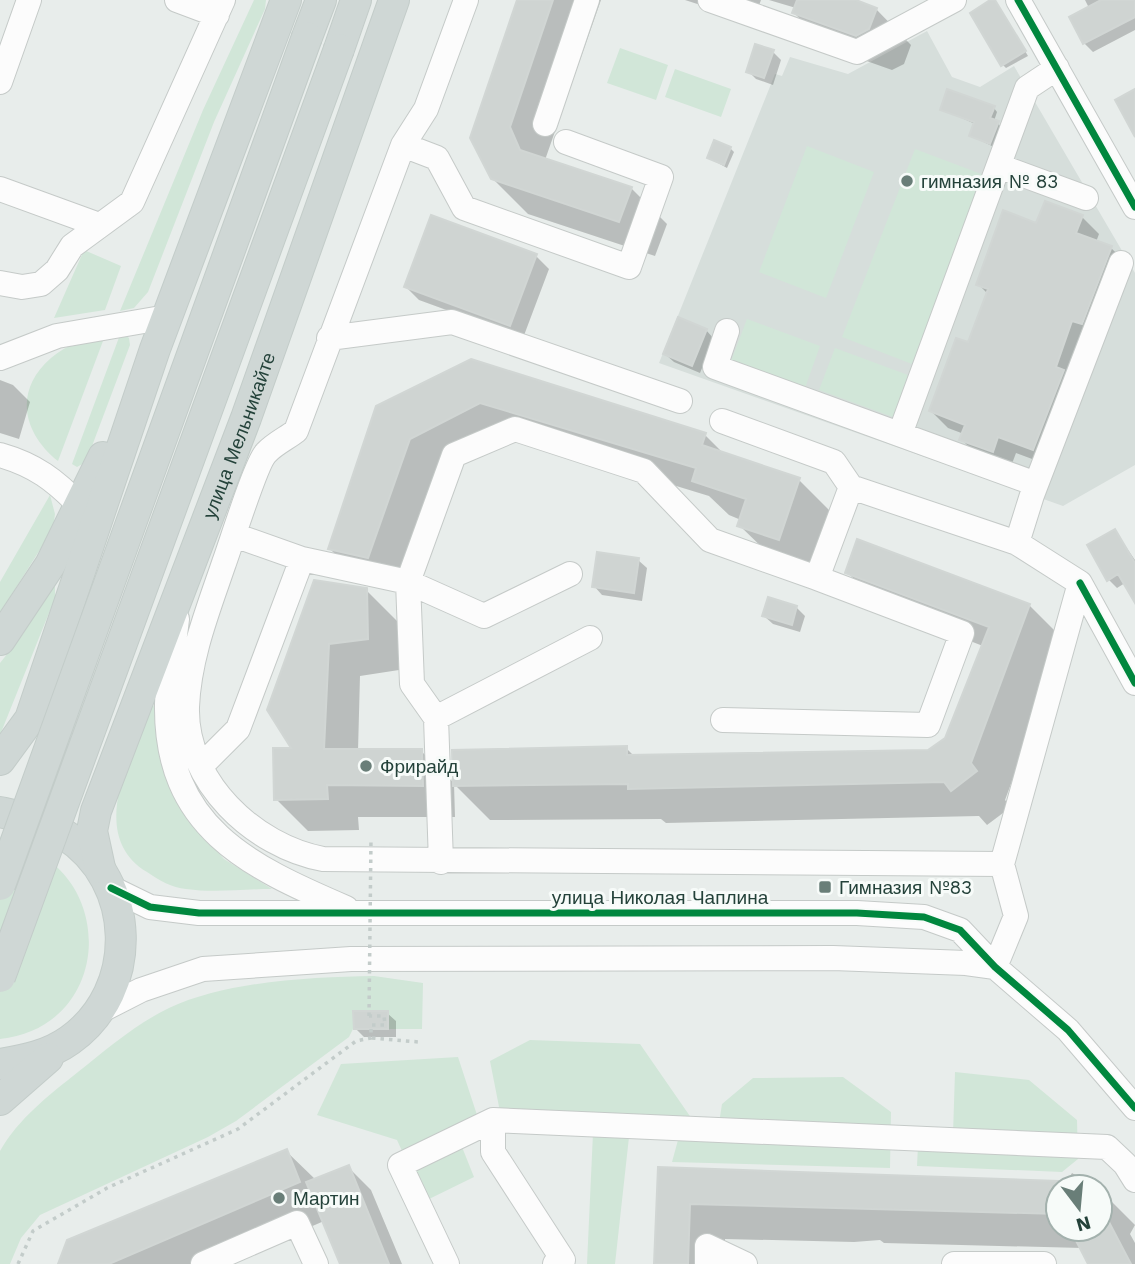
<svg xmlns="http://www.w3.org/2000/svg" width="1135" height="1264" viewBox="0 0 1135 1264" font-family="'Work Sans',sans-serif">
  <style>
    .built { fill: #d6dedb }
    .green { fill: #d1e6d8 }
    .shadow { fill: #0003 }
    .building { fill: #cfd4d2; stroke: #d1d6d4; stroke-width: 2 }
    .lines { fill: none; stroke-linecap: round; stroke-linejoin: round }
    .minor-casing { stroke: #c5cac8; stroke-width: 26 }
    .major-casing { stroke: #c3ccc9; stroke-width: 32 }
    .path { stroke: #c3ccca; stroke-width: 3.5; stroke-dasharray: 3.5 5; stroke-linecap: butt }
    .minor { stroke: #fcfcfc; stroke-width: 24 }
    .major { stroke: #cfd7d5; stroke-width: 30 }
    .major-bridge-casing { stroke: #c3ccc9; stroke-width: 32; stroke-linecap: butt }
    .path-bridge { stroke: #c3ccca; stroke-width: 3.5; stroke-dasharray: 3.5 5; stroke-linecap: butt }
    .major-bridge { stroke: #cfd7d5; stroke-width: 30 }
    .cycleway-casing { stroke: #f7fbf9; stroke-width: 11 }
    .cycleway { stroke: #00873e; stroke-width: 7 }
    .poi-dot { fill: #697e78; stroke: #f7fbf9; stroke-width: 2.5 }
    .labels { text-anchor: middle; stroke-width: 6; stroke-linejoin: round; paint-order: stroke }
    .poi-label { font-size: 19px; fill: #24423a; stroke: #f7fbf9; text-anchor: start }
    .street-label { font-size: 19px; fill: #24423a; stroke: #f7fbf9 }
  </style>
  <rect width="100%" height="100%" fill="#e8edeb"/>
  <path class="built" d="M927,31L952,77L980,87L1014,66L1135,273V465L1063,506L659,363L775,74L782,76L790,57L848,74Z"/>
  <path class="green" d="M254,0H266L265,9L214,122L148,292L134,308L120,311L203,110Z
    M620,48L668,65L656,100L607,83Z
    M675,69L731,89L721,117L665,97Z
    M807,146L874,172L826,298L759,272Z
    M915,149L984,175L912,364L842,337Z
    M84,250L121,266L105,310L54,318Z
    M747,319L820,346L805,388L731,361Z
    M121,332L129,338L130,345L86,462L77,467L72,464Z
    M106,333L58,461C23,433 13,391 51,358C67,344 87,339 106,333Z
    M835,348L908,375L893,417L819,390Z
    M50,495L55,514L53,529L0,613V582Z
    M51,586L55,587V598L0,735V663L23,634Z
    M156,704L187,818L224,859L272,889C244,889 214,893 186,889C172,888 159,880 147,872C87,836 130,756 150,708Z
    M0,840C118,859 119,1026 0,1039Z
    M374,976L423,983L422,1029H388V1011H354L353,1029L349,1037L236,1121L208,1137L40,1215L21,1238L10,1264H0V1151C19,1118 48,1096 78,1072C107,1049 136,1024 169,1008C227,981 311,977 374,976Z
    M530,1040L640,1044L694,1122L629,1137L615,1264H587L593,1133L503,1127L490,1061Z
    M458,1057L477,1115L454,1127L474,1177L425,1201L397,1140L317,1115L341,1064Z
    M955,1072L1029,1080L1077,1120L1078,1159L1062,1172L917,1166L918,1146L953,1134Z
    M843,1077L891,1112L890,1168L672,1162L678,1140L717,1136L722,1104L753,1078Z"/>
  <path class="shadow" d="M520,0H601L545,160L631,188L667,224L655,256L528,214L492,178Z
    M685,0H761L753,22Z
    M769,0H851L876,9L911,45L904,64L892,70L830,48L794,13L796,8Z
    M1085,0H1135V30L1093,52L1084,43L1071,18L1089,8Z
    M997,4L1028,56L1006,68L1003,65Z
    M773,52L781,60L773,85L756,79L748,71Z
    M994,108L997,112L994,121L1002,127L994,147L971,136L975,124L942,109Z
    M730,148L734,152L727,168L709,158Z
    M432,217L536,256L549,269L523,338L419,300L406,287Z
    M1082,217L1099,234L1096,242L1111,248L1129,265L1051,466L1016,453L1010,469L979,457L962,440L964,434L948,428L931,411L969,344L988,294L978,284L1038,225Z
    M706,330L714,339L700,373L674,362L665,354Z
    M472,361L705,435L725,455L799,480L834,515L815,574L775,560L739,525L741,520L729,515L709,496L516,437L445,474L403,592L365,584L330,549L378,407Z
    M0,380L13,385L30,402L19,439L0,433Z
    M1115,531L1135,560V600L1125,583L1117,588L1109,580Z
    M638,560L647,568L642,601L602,595L594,586Z
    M847,572L1029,605L1064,640L1005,800L1011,807L987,825L979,816L666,823L661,819L490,820L454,784L455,817H358L359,830L308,831L276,799L295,750L269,710L366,590L398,622L399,670L360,676L358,751H421L455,784L626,748L634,756L929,752L946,739L983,646L882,607Z
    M796,607L805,616L800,632L773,624L764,616Z
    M387,1013L396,1021V1037H364L355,1028Z
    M286,1151L316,1180L348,1167L371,1190L402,1264H342L324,1221L225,1264H60Z
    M659,1169L1066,1183L1072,1173L1095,1187H1058V1229H1100V1190L1135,1225L1130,1234L1135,1243V1264H1090L1082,1248L884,1243L880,1240L854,1242L725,1239L724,1264H656Z"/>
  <path class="building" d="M517,0H553L510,127L520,150L632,187L619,222L491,179L470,138Z
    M797,0H856L877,8L869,29L856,36L792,13Z
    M990,0H995L1026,51L1001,66L970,13Z
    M1101,0H1135V17L1083,44L1069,17Z
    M755,44L774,50L764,78L746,72Z
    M947,89L995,106L990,118L999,121L990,144L969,136L974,122L940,110Z
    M1135,89V137L1115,100Z
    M714,140L731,147L724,165L707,158Z
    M1045,201L1083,215L1076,233L1112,246L1082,324L1072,321L1056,367L1064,370L1033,450L998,437L993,452L959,440L965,425L929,411L956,338L968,342L988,289L976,285L1003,210L1036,223Z
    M431,215L537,254L510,326L404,287Z
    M678,317L707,329L692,366L663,354Z
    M471,359L706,433L702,445L800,478L779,540L737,526L746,499L692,481L696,468L480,403L410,439L368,558L328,549L376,406Z
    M1115,529L1135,563V603L1118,574L1107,581L1087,545Z
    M857,539L1030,604L971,763L977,771L951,791L944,782L628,789V784L453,786L452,750L627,746V755L928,750L945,738L989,627L845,573Z
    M597,552L639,558L634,593L592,587Z
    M314,580L367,588L368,639L329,644L324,749H422L423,786L327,785L328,799L274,800L273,748H291L267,710Z
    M768,597L797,606L792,625L762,616Z
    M353,1011H388V1029H354Z
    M287,1149L300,1182L109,1264H58L67,1240Z
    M349,1165L389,1264H340L306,1182Z
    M658,1167L1058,1181V1214L690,1204L688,1264H654Z
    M1100,1205L1131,1264H1088L1070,1229H1100Z"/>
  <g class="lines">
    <g class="minor-casing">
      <path id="minor" d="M177,0L217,15
        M466,0L426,109L403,145L296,431C287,438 274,444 266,453C256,463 231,544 224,563C208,610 189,657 187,707C185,782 254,846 323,859L1002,864
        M710,0L857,52L954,0
        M1018,0L1135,207
        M0,82L29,0
        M545,124L587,0
        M403,145L437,158L464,208L629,267L661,177L566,142
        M999,166L1086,198
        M0,189L99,225
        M0,283L22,287L41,284L57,270L72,246L132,202L223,0
        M727,331L715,367L1036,484
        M329,338L452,322L680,401
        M0,358L57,336L167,317
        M722,421L834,462L851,487
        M900,434L1027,88L1057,68
        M0,455C35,465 55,480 80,506
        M234,535L302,559L408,582L484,616L570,574
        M1017,543L1032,495L1121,263
        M1080,583L1135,683
        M177,619C174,647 168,676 167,704C165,827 248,866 346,908
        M436,718L590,638
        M723,720L928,725L962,633L817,578L851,487L1017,543L1080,583L1002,864L1016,916L995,967
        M202,765L238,729L302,559
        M441,862L436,718L412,684L408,582L454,455L515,429L644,471L710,540L817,578
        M111,888L150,907L199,913H857L924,917L960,930L995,967L1068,1030L1135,1108
        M98,1012L141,990L203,969L351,959L833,958L966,963L995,967
        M493,1120V1152L563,1260L555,1264
        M203,1264L297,1223L316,1264
        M447,1264L400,1165L493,1120L1107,1147L1125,1164L1135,1180
        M707,1264V1246L745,1264
        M954,1264H1044"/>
    </g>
    <g class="major-casing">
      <g id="major">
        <path d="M307,37L321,0"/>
        <path d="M339,49L356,0"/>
        <path d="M0,640L50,565L103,457"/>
        <path d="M0,760L30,719L155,349L286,0"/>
        <path d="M0,812C22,817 46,822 65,835C137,881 140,990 70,1040C49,1055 25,1060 0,1064"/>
        <path id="s1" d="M100,868L92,831L96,811L246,418L394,0"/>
        <path d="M0,1100L48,1058"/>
      </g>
    </g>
    <path class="path" d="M372,1038L419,1042
      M18,1264L33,1231L107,1188L238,1129L356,1041L371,1038V1025H385L384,1016H369"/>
    <use href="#minor" class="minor"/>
    <use href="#major" class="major"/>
    <g class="major-bridge-casing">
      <path id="major-bridge" d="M0,885L307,37
        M0,977L339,49"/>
    </g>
    <path class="path-bridge" d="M369,1016L371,838"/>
    <use href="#major-bridge" class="major-bridge"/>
    <g class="cycleway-casing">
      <path id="cycleway" d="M1018,0L1135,207
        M1080,583L1135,683
        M111,888L150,907L199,913H857L924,917L960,930L995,967L1068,1030L1135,1108"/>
    </g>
    <use href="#cycleway" class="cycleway"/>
  </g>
  <g class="poi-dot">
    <circle cx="907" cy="181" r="7"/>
    <circle cx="366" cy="766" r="7"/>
    <rect x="818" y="880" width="14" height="14" rx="3.5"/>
    <circle cx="279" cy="1198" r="7"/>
  </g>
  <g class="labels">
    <g class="poi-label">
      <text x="921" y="188">гимназия № 83</text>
      <text x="380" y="773">Фрирайд</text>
      <text x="839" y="894">Гимназия №83</text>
      <text x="293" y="1205">Мартин</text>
    </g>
    <g class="street-label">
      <text dy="7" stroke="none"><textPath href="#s1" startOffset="460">улица Мельникайте</textPath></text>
      <text x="660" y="904">улица Николая Чаплина</text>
    </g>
  </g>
  <g transform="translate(1079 1208) rotate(164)"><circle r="33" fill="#f7fbf9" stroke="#a3b1ad" stroke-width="2"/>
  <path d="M0-5L12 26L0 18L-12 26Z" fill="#697e78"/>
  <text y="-10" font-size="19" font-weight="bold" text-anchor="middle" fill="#24423a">N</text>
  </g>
</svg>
